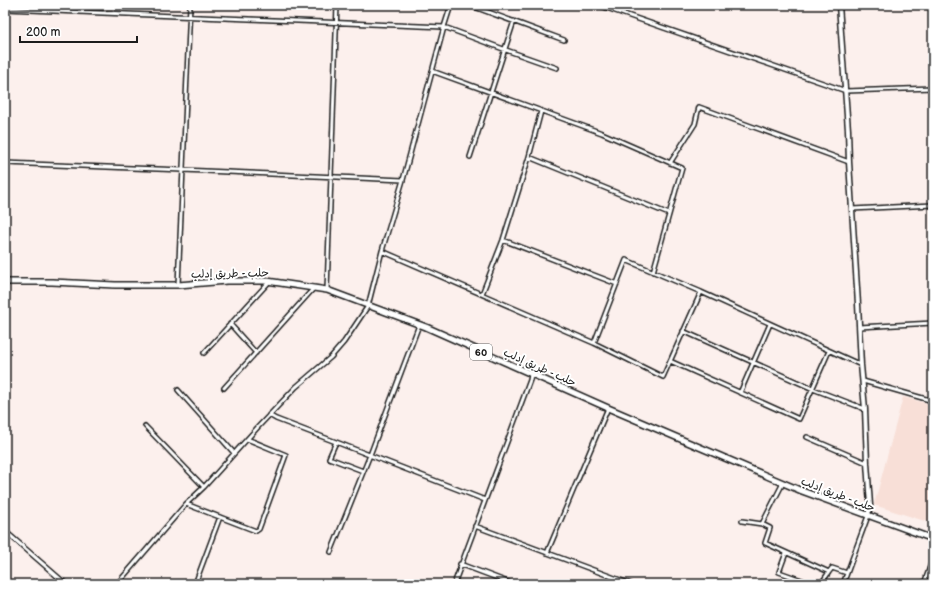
<svg xmlns="http://www.w3.org/2000/svg" width="938" height="589" viewBox="0 0 938 589" font-family="'Balsamiq Sans','Playpen Sans Arabic',sans-serif">
  <style>
    .built { fill: #f8dfd7 }
    .lines { fill: none; stroke-linecap: round; stroke-linejoin: round }
    .minor-casing { stroke: #1c1c1c; stroke-width: 6 }
    .tertiary-casing { stroke: #1c1c1c; stroke-width: 7 }
    .trunk-casing { stroke: #1c1c1c; stroke-width: 8 }
    .minor { stroke: #fff; stroke-width: 3 }
    .tertiary { stroke: #fff; stroke-width: 4 }
    .trunk { stroke: #fff; stroke-width: 5 }
    .labels { text-anchor: middle; stroke-width: 4; stroke-linejoin: round; paint-order: stroke }
    .shield { fill: #fff; stroke: #606060; stroke-width: 1 }
    .shield-label { font-size: 10px; font-weight: bold; fill: #1c1c1c }
    .street-label { font-size: 11px; fill: #1c1c1c; stroke: #fff }
  </style>
  <rect width="100%" height="100%" fill="#fcf0ed"/>
  <filter id="ink" filterUnits="userSpaceOnUse"><feTurbulence type="fractalNoise" baseFrequency=".025" numOctaves="2"/><feDisplacementMap in="SourceGraphic" scale="8" xChannelSelector="R" yChannelSelector="G"/><feConvolveMatrix kernelMatrix="1 2 1 2 8 2 1 2 1" color-interpolation-filters="sRGB"/></filter>
  <g filter="url(#ink)">
    <path class="built" d="M903,397L933,405V506L928,522L874,505Z"/>
    <g class="lines">
      <g class="minor-casing">
        <path id="minor" d="M469,5L564,40
          M598,5L846,91L933,88
          M5,9L444,27L506,50L557,68
          M80,12V5
          M432,71L602,133L682,168L653,272
          M470,157L514,21
          M529,157L541,111
          M5,163L183,170L403,180
          M670,163L695,124L699,107L849,162
          M852,209L933,205
          M503,240L617,284
          M382,251L594,343L663,377L701,292
          M178,285L190,5
          M327,290L337,5
          M482,294L503,240L529,157L669,214
          M230,324L256,353
          M859,327L933,323
          M683,331L813,389L865,409
          M594,343L626,260L701,292L861,365
          M204,353L269,282
          M670,361L799,419L829,351
          M863,381L933,401
          M224,388L314,288
          M178,390L234,453
          M740,393L770,324
          M269,415L276,419L336,442L329,458L363,471
          M145,426L204,487
          M807,437L867,463
          M336,442L485,500
          M186,504L256,531L259,529L286,455L247,439
          M742,521L762,524L770,528L765,543L829,572L832,568L847,573
          M762,524L783,483
          M475,526L631,584
          M5,531L66,584
          M331,552L370,455L419,325
          M547,553L608,408
          M786,553L779,572L813,584
          M460,564L513,584
          M117,584L186,504L204,487L258,427L296,387L331,357L344,342L368,306L382,251L403,180L444,27L451,5
          M195,584L220,517
          M454,584L530,380L531,374
          M821,584L829,572
          M843,584L868,516
          M924,584L933,558"/>
      </g>
      <g class="tertiary-casing">
        <path id="tertiary" d="M839,5L848,130L849,162L858,304L861,365L865,409L867,463L870,505L868,516"/>
      </g>
      <g class="trunk-casing">
        <path id="trunk" d="M5,282H52L115,285H178L227,281H267L327,290L426,327L608,408L802,491L933,539"/>
      </g>
      <use href="#minor" class="minor"/>
      <use href="#tertiary" class="tertiary"/>
      <use href="#trunk" class="trunk"/>
    </g>
  </g>
  <g class="labels">
    <rect class="shield" x="470" y="344" width="22" height="16" rx="3"/>
    <g class="shield-label">
      <text x="481" y="356">60</text>
    </g>
    <g class="street-label">
      <text transform="translate(230 273) rotate(-1)" y="4">حلب - طريق إدلب</text>
      <text transform="translate(540 367) rotate(24)" y="4">حلب - طريق إدلب</text>
      <text transform="translate(838 494) rotate(21)" y="4">حلب - طريق إدلب</text>
    </g>
  </g>
  <rect width="938" height="589" fill="none" stroke="#fff" stroke-width="20"/>
  <rect x="10" y="10" width="918" height="569" fill="none" stroke="#1c1c1c" stroke-width="1.5" filter="url(#ink)"/>
  <path d="M20 36v6h117v-6" fill="none" stroke="#1c1c1c" stroke-width="2"/>
  <text x="26" y="36" font-size="12" fill="#1c1c1c" stroke="#ffffff" stroke-width="3" paint-order="stroke">200 m</text>
</svg>
